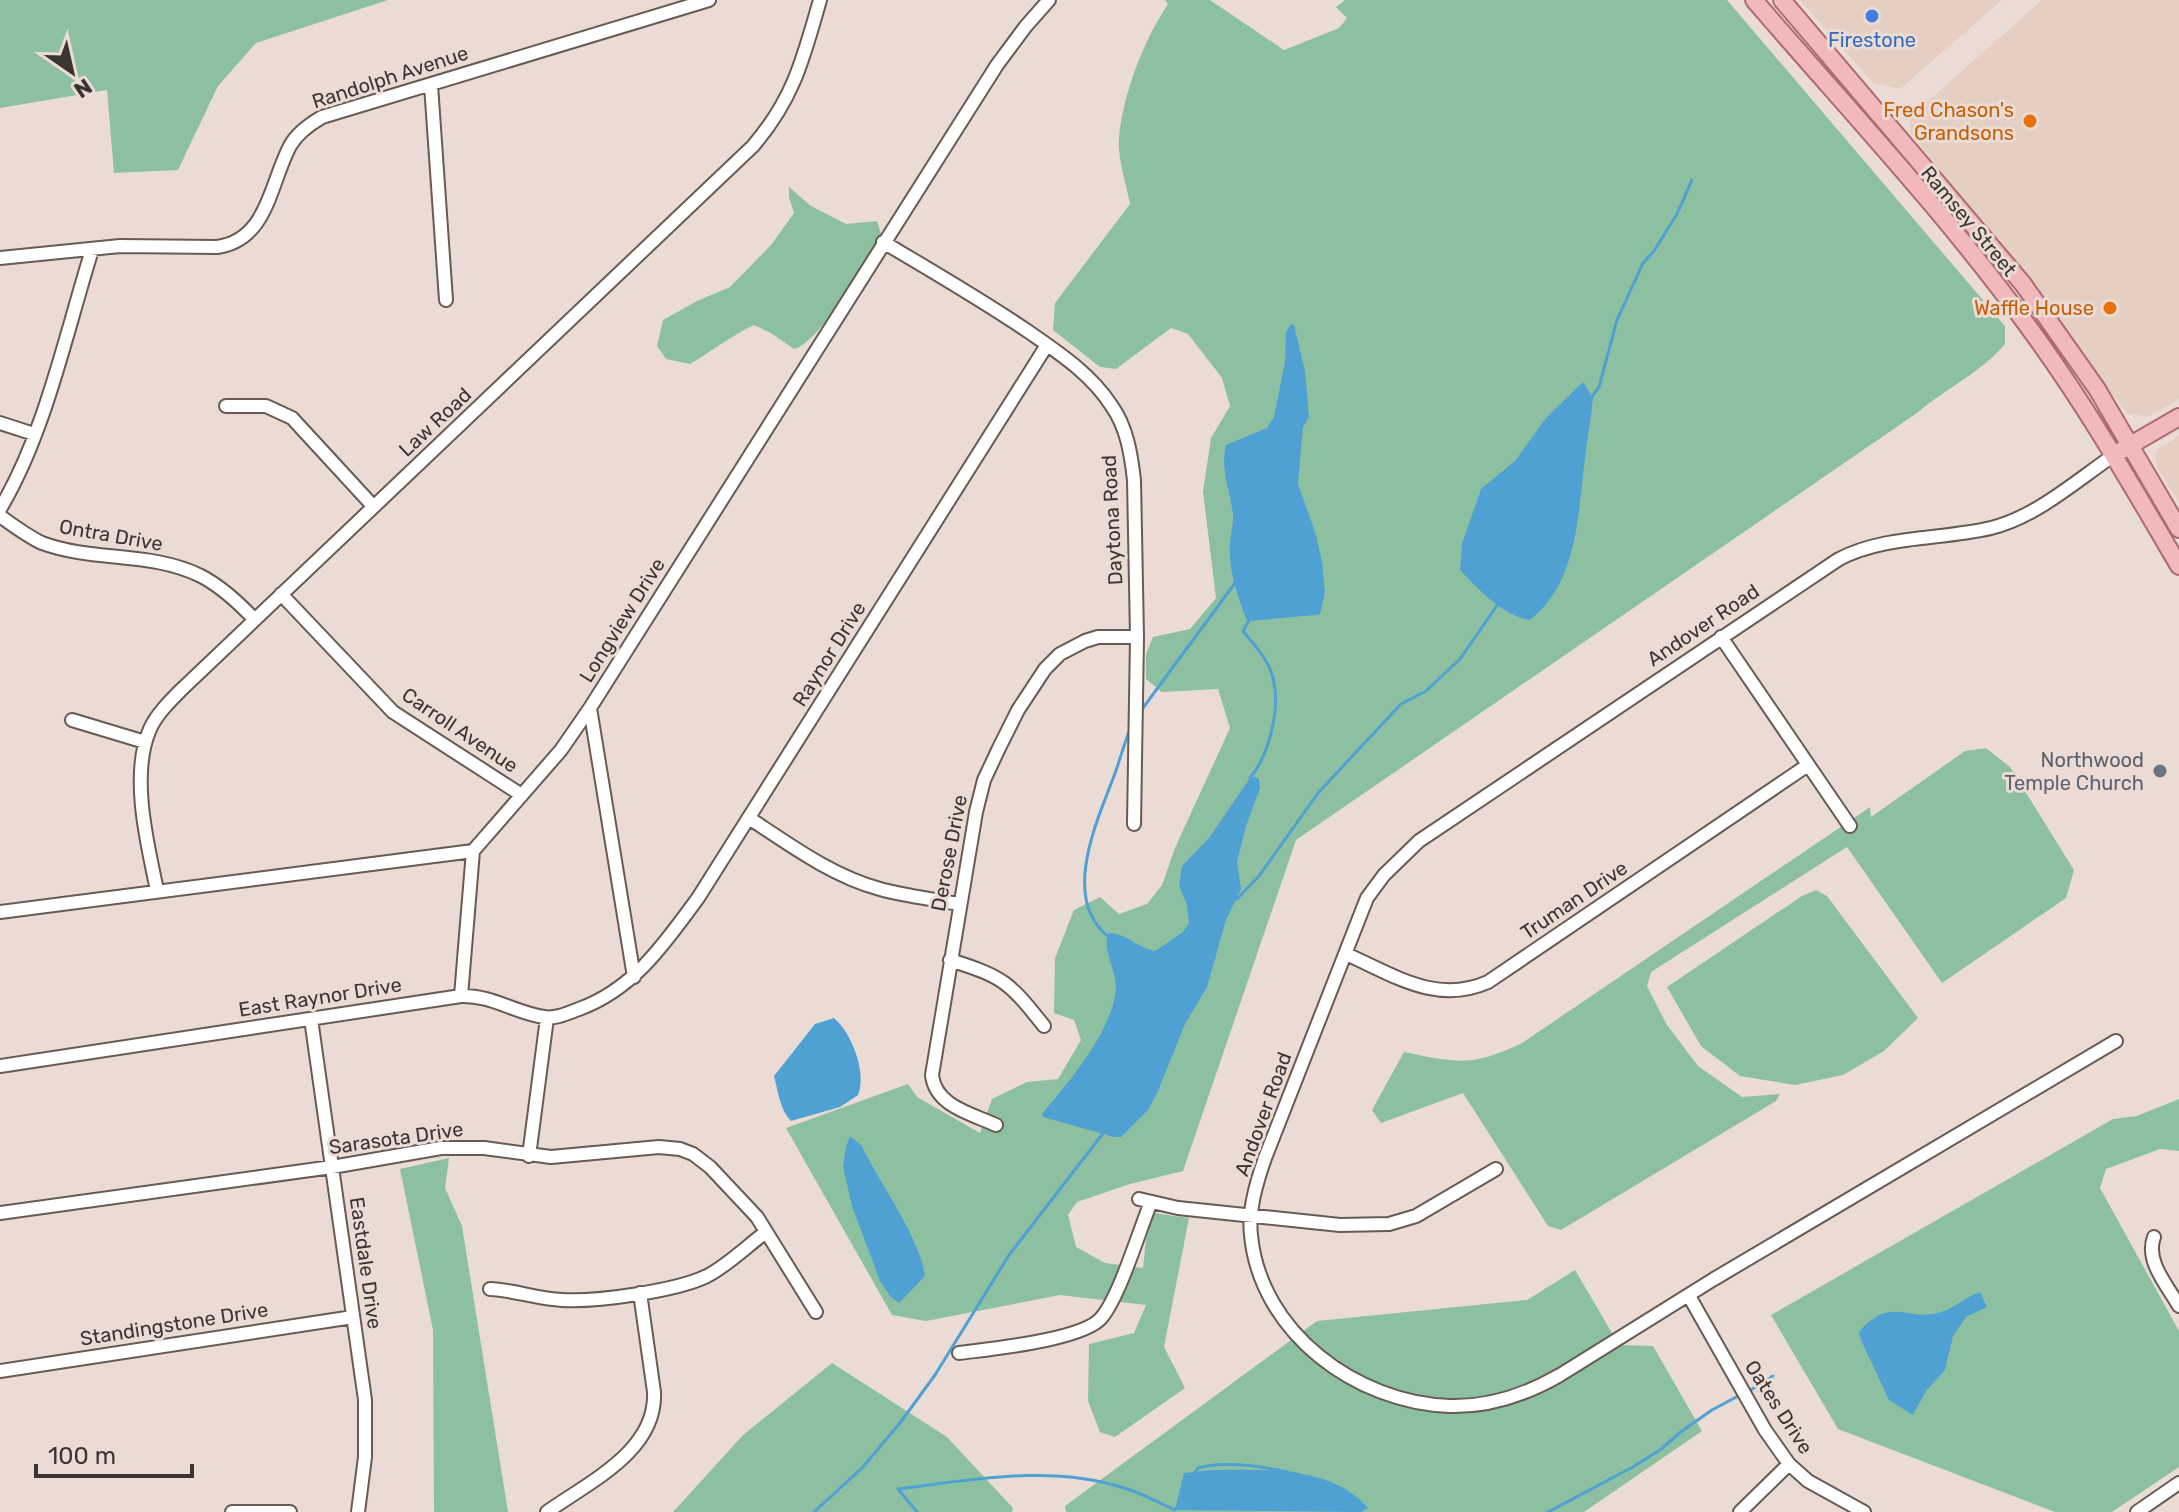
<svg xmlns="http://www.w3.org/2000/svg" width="2179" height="1512" viewBox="0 0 2179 1512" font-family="Rubik,sans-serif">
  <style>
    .built { fill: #e4cfc2 }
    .green { fill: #8dc0a1 }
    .water { fill: #4fa0d3 }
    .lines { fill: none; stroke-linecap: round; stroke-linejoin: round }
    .stream { stroke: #4fa0d3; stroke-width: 3 }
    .minor-casing { stroke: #675b54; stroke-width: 16 }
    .major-casing { stroke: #ac6c6f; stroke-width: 20 }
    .minor { stroke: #fff; stroke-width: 12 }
    .major { stroke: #f2b9bc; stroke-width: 16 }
    .shop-dot { fill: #3f7fe0; stroke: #eadcd4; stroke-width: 3 }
    .food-dot { fill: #e8710a; stroke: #eadcd4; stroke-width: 3 }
    .worship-dot { fill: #6b7280; stroke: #eadcd4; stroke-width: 3 }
    .labels { text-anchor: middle; stroke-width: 6; stroke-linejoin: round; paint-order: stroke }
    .shop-label { font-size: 20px; fill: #366cbe; stroke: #eadcd4 }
    .street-label { font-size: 20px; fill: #3b3532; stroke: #eadcd4 }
    .food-label { font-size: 20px; fill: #c56008; stroke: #eadcd4; text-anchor: end }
    .worship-label { font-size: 20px; fill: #5b616d; stroke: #eadcd4; text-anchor: end }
  </style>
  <rect width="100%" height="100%" fill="#eadcd4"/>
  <path class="built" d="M1800,0H2002L1900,89L1873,83Z
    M2042,0H2179V399L2148,417L2127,413L1910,132V117Z
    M2179,436V503L2157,467L2155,456L2158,449Z"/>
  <path class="green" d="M0,0H388L256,43L218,86L178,170L114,173L107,90L0,108Z
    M1165,0H1210L1284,50L1339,28L1347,18L1336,7L1345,0H1727L2005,326V344C1982,372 1945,389 1917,413L1296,840L1183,1171L1130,1184L1077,1202L1068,1215L1076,1247L1105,1263L1143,1268L1146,1239L1154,1213L1189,1218L1164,1347L1185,1388L1115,1437L1100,1432L1088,1401L1089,1344L1134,1333L1146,1305L1060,1295L926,1321L892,1315L786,1128L908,1084L917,1097L980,1133L992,1099L1027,1082L1058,1079L1081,1040L1074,1020L1054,1013L1055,958L1074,910L1100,897L1119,914L1147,904L1162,885L1175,848L1230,728L1218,689L1162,692L1146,679V654L1153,637L1190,629L1216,598L1203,492L1211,438L1230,406L1222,378L1188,334L1171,328L1116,369L1100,367L1053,330L1055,303L1130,204C1126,183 1117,157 1119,137C1124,91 1143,42 1168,4Z
    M789,187L811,206L846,224L877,221L881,234C864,260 822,342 794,349L771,333L754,325C731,336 712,351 690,364L666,359L657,346L663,320L697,301L730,287L771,245L794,213L789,197Z
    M1986,748L2010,767L2074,870L2066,898L1942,983L1847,847L1651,972L1647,986L1667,1025L1698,1066L1742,1097L1780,1094L1776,1101L1561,1230L1548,1226L1463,1093L1381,1123L1372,1110L1404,1052C1457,1063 1472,1067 1522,1043L1870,807L1871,817L1965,751Z
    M1816,890L1827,896L1918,1018L1884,1051L1843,1075L1795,1085L1740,1076L1701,1046L1667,987L1802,896Z
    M2179,1099V1151L2160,1149L2106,1169L2100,1188L2179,1331V1467L2112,1512H2055L1838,1429L1771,1315L2113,1119L2137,1116Z
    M449,1158L445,1188L462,1226L508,1512H434L433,1330L400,1169Z
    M1575,1270L1619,1345L1653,1346L1702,1431L1584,1512H1066L1065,1506L1317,1321L1527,1300Z
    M832,1363L947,1437L1013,1508L1012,1512H673L743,1435Z"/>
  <path class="water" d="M1291,324L1294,325L1305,371L1309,417L1303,427L1298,484L1316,535L1322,562L1325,593L1320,614L1315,615L1249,621L1246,619C1238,596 1228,570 1230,545C1230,535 1234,524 1233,514C1230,490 1220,470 1226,445L1267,428L1274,417L1285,362L1286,332Z
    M1583,382L1593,398C1591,421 1586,443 1584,466C1578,519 1576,584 1530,620C1503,616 1478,589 1460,570L1462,544L1481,489L1515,461L1546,418Z
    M1255,777L1259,779L1260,788L1246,826L1237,862L1241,889L1226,920L1207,987L1185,1024L1158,1091L1148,1110L1121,1137H1114L1043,1117L1042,1114C1068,1083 1115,1028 1116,986C1116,969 1101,948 1109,933C1126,933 1138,948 1155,951L1183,932L1189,923L1187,905L1179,886L1182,866L1209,838L1250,778Z
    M834,1018C852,1033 867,1073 858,1095L840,1107L791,1121C780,1110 778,1091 774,1076L815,1024Z
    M850,1136L862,1146C880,1185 919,1235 925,1276L899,1303L890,1296L880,1281L852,1206L843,1166L846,1147Z
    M1980,1292L1987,1307L1966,1317L1953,1336L1945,1370L1926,1391L1913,1415L1889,1400L1861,1340L1859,1332C1891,1294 1909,1323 1941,1312C1955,1308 1965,1297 1980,1292Z
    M1212,1470C1264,1470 1331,1465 1368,1508L1361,1512L1175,1510L1184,1473Z"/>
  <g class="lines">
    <path class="stream" d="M1591,398L1599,387L1617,320L1643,263L1654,251L1677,214L1692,180
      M1140,712L1235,583
      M1250,778C1269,755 1281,708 1273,678C1269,660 1254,645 1243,631L1250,619
      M1235,896L1237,899L1259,876L1318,793L1401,704L1426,691L1460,659L1498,604H1502
      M1109,937C1060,900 1097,821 1114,776C1120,760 1124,744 1130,729
      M1749,1391L1773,1376
      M1195,1473L1198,1468C1230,1460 1268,1467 1299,1475
      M898,1489C971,1480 1053,1464 1124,1488C1142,1493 1159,1503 1175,1510L1176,1508
      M898,1489L917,1512
      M814,1512L862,1468L900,1423L935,1375L1009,1255L1104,1132
      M1548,1512L1631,1468L1660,1450L1682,1431L1712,1410L1742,1394"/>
    <g class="minor-casing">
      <path id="minor" d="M431,85L446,300
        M883,242C932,271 982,300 1029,332C1059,353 1091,374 1111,405C1127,427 1131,454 1134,480L1137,637L1134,824
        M0,258L120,246L217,247C268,240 270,183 290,146C297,133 310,124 322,117L709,0
        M226,406H266L292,418L373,506
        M0,423L34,434
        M2114,455C2076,481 2036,517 1991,528C1940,540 1886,535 1839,559L1419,841L1384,875L1367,898L1265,1158C1257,1181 1248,1210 1251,1235C1260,1332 1356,1403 1450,1406C1489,1407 1527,1394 1560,1375L1714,1279L2116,1041
        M0,509C45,434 66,333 92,250
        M0,516C14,526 27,536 42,543C93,562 151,551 201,576C222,587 238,602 254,619
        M281,594L393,712L520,794
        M1721,637L1850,826
        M590,708L634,977
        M72,720L145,742
        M749,818C790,845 832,876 880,889C905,896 933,899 959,904
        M157,890C147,843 130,774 150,729C156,715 170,701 181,690L753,146C794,98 803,59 820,0
        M0,912L473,851L561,750L590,708L997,65L1026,26L1049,0
        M1346,954C1394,975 1436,1005 1488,982L1808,765
        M950,960C1004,977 1009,982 1044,1026
        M461,996L473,851
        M311,1019L365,1400V1457L358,1512
        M0,1066L461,996C492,995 515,1013 544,1017C556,1019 568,1013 579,1009C634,989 665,943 698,898L1047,345
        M996,1125C972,1114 935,1106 932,1075L976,812L984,780L999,748L1018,710L1045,669L1060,654L1085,641L1098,637H1137
        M529,1156L547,1018
        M1139,1199L1178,1208L1340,1225L1389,1224L1416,1216L1496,1169
        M0,1213L332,1167L441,1148H484L551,1157L659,1147L680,1149L693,1154L710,1167L757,1217L816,1312
        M2154,1237C2145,1261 2167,1285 2179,1306
        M490,1289C515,1290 537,1299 562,1300C597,1302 676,1291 707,1276C728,1265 747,1246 766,1232
        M1689,1296L1765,1430L1789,1464L1808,1481L1864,1512
        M959,1353C989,1349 1085,1340 1102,1317C1120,1295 1139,1231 1151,1202
        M0,1371L353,1317
        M232,1512H290
        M547,1512C589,1482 657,1451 654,1392L640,1293
        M1740,1512L1789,1464
        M2137,1512L2179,1483"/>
    </g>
    <g class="major-casing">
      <path id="major" d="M1754,0C1846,107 1944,211 2027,325C2084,402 2131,484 2179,566
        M1782,0L2023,284L2097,389L2179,529
        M2122,450L2179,417"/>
    </g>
    <use href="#minor" class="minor"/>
    <use href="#major" class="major"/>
  </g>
  <circle class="shop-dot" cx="1872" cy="16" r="8"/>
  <g class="food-dot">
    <circle cx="2030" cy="121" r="8"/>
    <circle cx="2110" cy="308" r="8"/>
  </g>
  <circle class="worship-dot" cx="2160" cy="771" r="8"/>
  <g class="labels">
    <g class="shop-label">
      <text x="1872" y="47">Firestone</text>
    </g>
    <g class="street-label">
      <text transform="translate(390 77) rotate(-18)" y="7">Randolph Avenue</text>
      <text transform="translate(1969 221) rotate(50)" y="7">Ramsey Street</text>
      <text transform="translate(435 422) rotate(-43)" y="7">Law Road</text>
      <text transform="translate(1112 520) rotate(-93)" y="7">Daytona Road</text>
      <text transform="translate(111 535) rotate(10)" y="7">Ontra Drive</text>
      <text transform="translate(622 620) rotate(-58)" y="7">Longview Drive</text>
      <text transform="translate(1703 625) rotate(-34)" y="7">Andover Road</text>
      <text transform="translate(829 654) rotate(-58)" y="7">Raynor Drive</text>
      <text transform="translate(460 730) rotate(34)" y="7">Carroll Avenue</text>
      <text transform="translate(949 853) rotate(-79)" y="7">Derose Drive</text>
      <text transform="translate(1574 900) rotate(-34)" y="7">Truman Drive</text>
      <text transform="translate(320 997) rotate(-9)" y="7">East Raynor Drive</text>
      <text transform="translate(1263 1114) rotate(-70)" y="7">Andover Road</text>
      <text transform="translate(396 1138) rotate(-8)" y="7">Sarasota Drive</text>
      <text transform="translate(366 1263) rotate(82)" y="7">Eastdale Drive</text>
      <text transform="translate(174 1324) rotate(-9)" y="7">Standingstone Drive</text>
      <text transform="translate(1779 1407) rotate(57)" y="7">Oates Drive</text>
    </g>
    <g class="food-label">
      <text x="2014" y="117">Fred Chason's<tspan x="2014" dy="23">Grandsons</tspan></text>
      <text x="2094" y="315">Waffle House</text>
    </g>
    <g class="worship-label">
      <text x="2144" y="767">Northwood<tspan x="2144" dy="23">Temple Church</tspan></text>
    </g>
  </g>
  <g transform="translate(72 72) rotate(146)" stroke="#eadcd4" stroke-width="6" paint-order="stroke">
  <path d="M0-6L14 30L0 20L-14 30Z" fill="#3b3532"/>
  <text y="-12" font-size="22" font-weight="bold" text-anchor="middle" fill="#3b3532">N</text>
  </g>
  <path d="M36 1464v12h156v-12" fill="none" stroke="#3b3532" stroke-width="4"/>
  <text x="48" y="1464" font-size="24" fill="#3b3532" stroke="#eadcd4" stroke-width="6" paint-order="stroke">100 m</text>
</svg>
